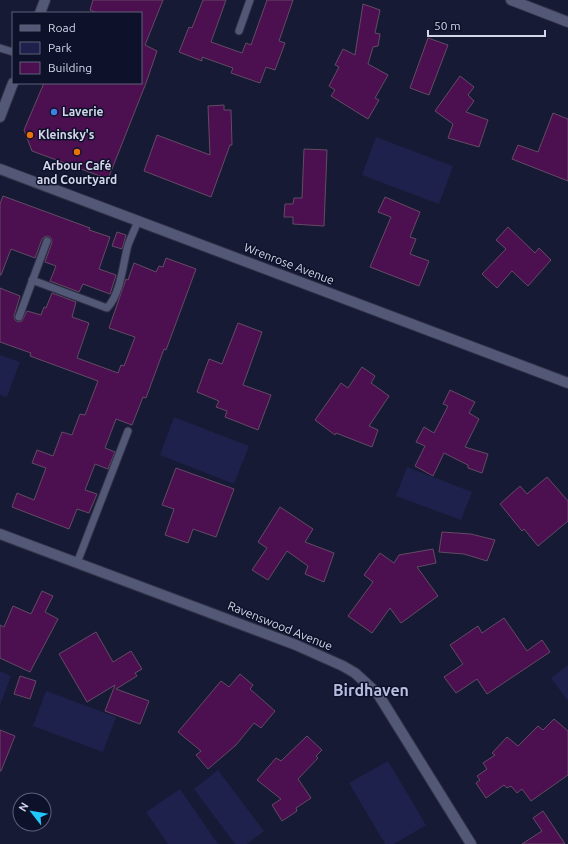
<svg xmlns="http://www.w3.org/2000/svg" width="568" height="844" viewBox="0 0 568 844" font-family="Ubuntu,sans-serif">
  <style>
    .green { fill: #1d214b }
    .building { fill: #4c0f50; stroke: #634b64 }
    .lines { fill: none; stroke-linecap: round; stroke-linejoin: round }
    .lane-casing { stroke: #323248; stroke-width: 9 }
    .street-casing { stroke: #323248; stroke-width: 12 }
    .lane { stroke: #535877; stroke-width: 7 }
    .street { stroke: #535877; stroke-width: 10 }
    .shop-dot { fill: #3f7fe0; stroke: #0e112a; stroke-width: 1.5 }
    .food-dot { fill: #e8710a; stroke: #0e112a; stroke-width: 1.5 }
    .labels { text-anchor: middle; stroke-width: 3; stroke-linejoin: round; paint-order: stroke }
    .poi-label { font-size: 12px; font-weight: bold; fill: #d3d7e9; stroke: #0e112a; text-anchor: start }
    .street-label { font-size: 12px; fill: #d3d7e9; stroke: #0e112a }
    .district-label { font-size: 16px; font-weight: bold; fill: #b6bde0; stroke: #0e112a }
  </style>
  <rect width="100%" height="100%" fill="#171a34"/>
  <path class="green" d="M376,137L453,166L439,204L362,175Z
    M0,355L20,362L7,397L0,395Z
    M174,417L249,446L234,484L160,455Z
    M407,467L472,492L461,520L396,496Z
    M568,665V701L551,678Z
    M0,671L11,676L0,705Z
    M46,691L116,717L103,752L33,726Z
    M388,761L426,825L394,844H385L349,783Z
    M218,770L264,831L247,844H235L194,789Z
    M180,789L218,844H168L146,812Z"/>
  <path class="building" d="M93,0H163L145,45L157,51L146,83L108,179L32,151L24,130L44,83H141V13H97L90,10Z
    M203,0H226L211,42L242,53L246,43L251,45L267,0H293L279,41L285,43L275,70L266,67L260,83L231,73L233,68L202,57V61L179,52L189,27L192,28Z
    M363,4L380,10L375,33L380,34L378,46L373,47L368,64L388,75L375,98L379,100L368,119L331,96L335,90L329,86L339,67L335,65L343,49L355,55Z
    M428,38L448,45L429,95L410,88Z
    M460,76L474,87L468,95L474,101L466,112L488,120L479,147L448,138L453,124L435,111Z
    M224,105V110H231L232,145H230L211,197L144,171L157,135L210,155L208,106Z
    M553,113L568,119V181L512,159L518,145L538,152Z
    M304,149L327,150L324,226L293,224V217H284L285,204H293L294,198H302Z
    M3,196L90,228L89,230L110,237L99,269L116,275L110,294L83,284L79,292L50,281L56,266L45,262L52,242L51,238L48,236L44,237L42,239L35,258L11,249L1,275H0V204Z
    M385,197L420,212L410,237L416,239L410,254L429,261L419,286L370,267L391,217L378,212Z
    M508,227L535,253L539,248L551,260L528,286L512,271L497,288L482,274L506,249L496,240Z
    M117,232L126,235L122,249L112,246Z
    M166,258L196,269L166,350L164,349L146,398L143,397L132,425L116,419L105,448L115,452L108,469L95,464L85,490L97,494L89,513L77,509L69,529L12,507L17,493L34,500L46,468L32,463L37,450L53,456L62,432L72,435L80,414L85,415L98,381L30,356L31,353L0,342V288L20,296L14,316L15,320L18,322L22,321L27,311L41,315L44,307L46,308L52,293L76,302L72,317L89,323L77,358L118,373L121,365L124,366L135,337L109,328L126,279L128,280L134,263L156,272L159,266L163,267Z
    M238,323L262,332L243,385L271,395L258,430L225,417L227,411L216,407L219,401L197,392L209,359L222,364Z
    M362,367L375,376L371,383L389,396L369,426L378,430L372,447L336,433L335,435L315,420L341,383L348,388Z
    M450,390L475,402L469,413L479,419L465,447L488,454L482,473L468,468V465L444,453L433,476L415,466L425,446L416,442L424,427L434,433L448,406L443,404Z
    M176,468L234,489L216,537L193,529L188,543L165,535L174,509L162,505Z
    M547,477L568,501V521L538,546L524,529L522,531L500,504L520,486L527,494Z
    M280,507L313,529L305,542L334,553L324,582L305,574L308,566L287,551L268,580L252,570L267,548L258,542Z
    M442,532L471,534L495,540L487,561L464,554L439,552Z
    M433,549L436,563L417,567L438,596L401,623L390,608L372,633L348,616L373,582L364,575L380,553L394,563L399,555Z
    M42,591L53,596L45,612L58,619L30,672L0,658V625L4,627L13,606L31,614Z
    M504,618L527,651L542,640L550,652L487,694L477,679L456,693L444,677L463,664L450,645L478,626L482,633Z
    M96,632L113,662L131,651L142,669L135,673L137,676L116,689L149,701L140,724L105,711L115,685L87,702L59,654Z
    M240,674L253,685L250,689L275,711L261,728L254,723L236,745L208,769L196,755L201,751L178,732L221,681L229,687Z
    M20,676L36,681L30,699L14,694Z
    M554,719L568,731V775L531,801L522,789L517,793L511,786L507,788L504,785L486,798L476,783L480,780L477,776L487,769L483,763L495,755L492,753L507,737L518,746L538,726L543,730Z
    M0,730L15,736L1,771H0Z
    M307,736L322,750L316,756L318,758L298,779L311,798L296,808L297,811L282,821L272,805L281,799L257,780L276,758L281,761Z
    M543,811L565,844H522L542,831L533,818Z"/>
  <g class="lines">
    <g class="lane-casing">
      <path id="lane" d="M239,31L250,0
        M0,48L13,52
        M32,280L107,308C121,294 123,263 128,245C131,237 135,229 138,221
        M19,317L47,241
        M77,563L128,431"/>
    </g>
    <g class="street-casing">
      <path id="street" d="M511,0L568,22
        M40,13L45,0
        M0,117L13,83
        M0,169L568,383
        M0,534L296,645L343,666L355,673L378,694L471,844"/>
    </g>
    <use href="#lane" class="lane"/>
    <use href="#street" class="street"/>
  </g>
  <circle class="shop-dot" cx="54" cy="112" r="4"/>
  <g class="food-dot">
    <circle cx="30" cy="135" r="4"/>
    <circle cx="77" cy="152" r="4"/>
  </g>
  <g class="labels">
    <g class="poi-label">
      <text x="62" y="116">Laverie</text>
      <text x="38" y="139">Kleinsky's</text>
      <text x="77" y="170" text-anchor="middle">Arbour Café<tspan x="77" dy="14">and Courtyard</tspan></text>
    </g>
    <g class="street-label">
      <text transform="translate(289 264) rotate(21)" y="4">Wrenrose Avenue</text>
      <text transform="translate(280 626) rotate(22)" y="4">Ravenswood Avenue</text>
    </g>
    <g class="district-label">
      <text x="371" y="696">Birdhaven</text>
    </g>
  </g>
  <rect x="12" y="12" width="130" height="72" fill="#0e112a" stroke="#5d6076"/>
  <rect x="20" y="25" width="20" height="6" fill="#535877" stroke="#5d6076"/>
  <text x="48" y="32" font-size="12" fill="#d3d7e9">Road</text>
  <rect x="20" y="42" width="20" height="12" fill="#1d214b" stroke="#5d6076"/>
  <text x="48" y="52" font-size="12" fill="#d3d7e9">Park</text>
  <rect x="20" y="62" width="20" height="12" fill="#4c0f50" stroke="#5d6076"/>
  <text x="48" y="72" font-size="12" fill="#d3d7e9">Building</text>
  <g transform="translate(32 812) rotate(301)"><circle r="19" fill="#0e112a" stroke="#5d6076"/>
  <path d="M0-3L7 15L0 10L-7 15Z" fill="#20c9fd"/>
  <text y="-6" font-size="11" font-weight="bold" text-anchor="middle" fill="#d3d7e9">N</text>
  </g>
  <path d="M428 30v6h117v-6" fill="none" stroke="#d3d7e9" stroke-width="2"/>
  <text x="434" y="30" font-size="12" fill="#d3d7e9" stroke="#0e112a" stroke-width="3" paint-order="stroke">50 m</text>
</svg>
